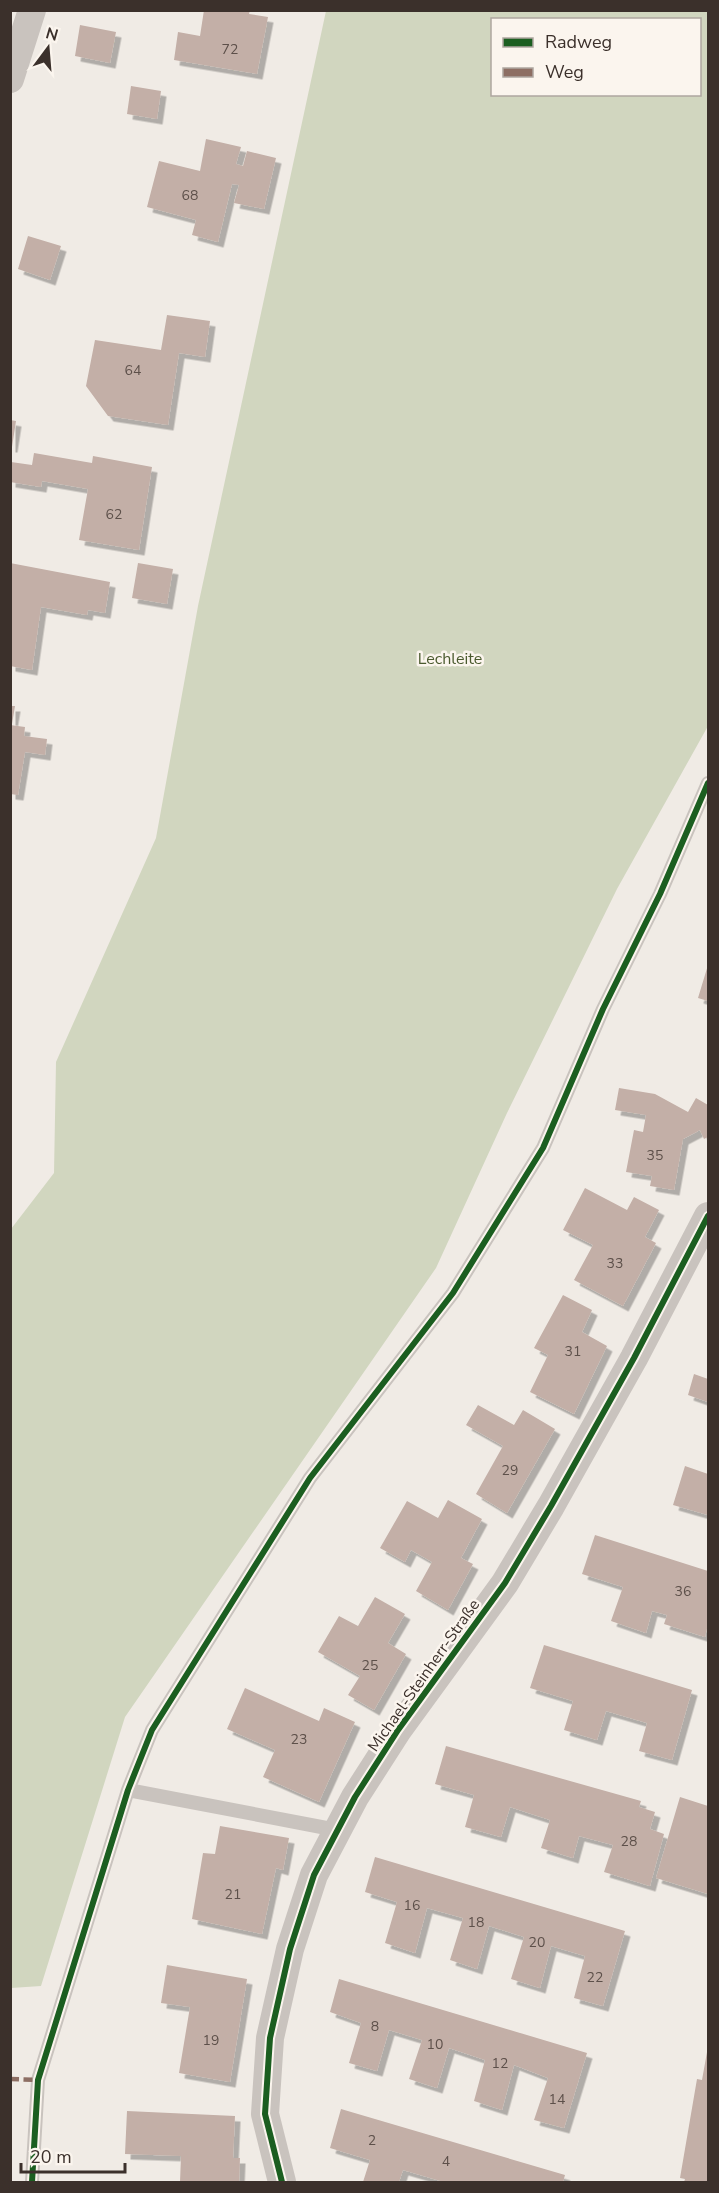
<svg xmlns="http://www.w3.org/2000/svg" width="719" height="2193" viewBox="0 0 719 2193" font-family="'Nunito Sans',sans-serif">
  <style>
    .green { fill: #d1d6bf; fill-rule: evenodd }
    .building { fill: #c3afa7; filter: url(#shadow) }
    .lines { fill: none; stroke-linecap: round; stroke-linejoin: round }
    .lane { stroke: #c9c3be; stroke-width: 14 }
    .street { stroke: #c9c3be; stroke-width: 28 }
    .quiet { stroke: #8d6e63; stroke-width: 4.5; stroke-dasharray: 9 4.5; stroke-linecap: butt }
    .cycleway-casing { stroke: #fbf5ee; stroke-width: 10 }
    .cycleway { stroke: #1b5e20; stroke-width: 6 }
    .labels { text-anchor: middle; stroke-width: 5; stroke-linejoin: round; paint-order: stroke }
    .number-label { font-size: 14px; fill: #5d504a }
    .park-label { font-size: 16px; fill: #4a5a2e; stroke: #fbf5ee }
    .street-label { font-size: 16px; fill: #3b302b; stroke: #fbf5ee }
  </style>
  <defs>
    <filter id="shadow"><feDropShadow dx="5.5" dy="5.5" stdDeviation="0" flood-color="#0004"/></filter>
  </defs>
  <rect width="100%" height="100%" fill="#f0ebe5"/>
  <path class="green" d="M326,11H708V726L617,889L507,1113L436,1268L125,1717L41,1986L11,1988V1229L54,1173L56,1062L156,838L198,606ZM492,20H700V94H492Z"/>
  <path class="building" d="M204,10H250L249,14L268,17L257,74L174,60L178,32L200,36Z
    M80,25L116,32L110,63L75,56Z
    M131,86L161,91L157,119L127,114Z
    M206,139L241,147L236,164L243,166L247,151L276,158L264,209L234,203L239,185L232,184L218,242L192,235L196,220L147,207L159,161L200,171Z
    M28,236L61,246L50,280L18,269Z
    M167,315L210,321L205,357L179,353L168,425L108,416L86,386L95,340L161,350Z
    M10,420L16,421L12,447H10Z
    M34,453L92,463L93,456L152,467L139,550L79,540L88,489L42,481L41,487L10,482L11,462L32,465Z
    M10,563L110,582L105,613L88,610L87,615L41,607L32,670L10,666Z
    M138,563L173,569L167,604L132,598Z
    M10,706H15L12,724H10Z
    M10,725L25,727L24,736L47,739L45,755L25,752L18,795L10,794Z
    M708,965V1001L698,998Z
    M619,1088L655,1094L688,1112L696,1098L708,1105V1137L704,1139L700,1130L683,1139L674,1190L650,1186L652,1176L626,1172L634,1130L643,1132L646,1115L615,1110Z
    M585,1188L627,1210L634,1197L659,1210L645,1237L656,1243L623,1306L574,1280L593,1245L563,1230Z
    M563,1295L592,1310L582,1332L607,1346L574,1414L530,1392L548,1355L534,1348Z
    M694,1374L708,1379V1402L688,1395Z
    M478,1405L514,1425L523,1410L555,1429L507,1513L476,1494L503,1446L466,1425Z
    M685,1466L708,1474V1515L673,1505Z
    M448,1500L482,1519L461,1558L473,1564L448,1610L416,1591L432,1562L411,1550L405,1562L380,1548L407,1501L438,1518Z
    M595,1535L708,1571V1624L705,1637L664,1624L667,1615L652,1611L646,1633L611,1621L623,1587L582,1574Z
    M375,1597L405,1614L388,1643L406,1654L374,1710L348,1695L360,1676L318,1652L339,1616L358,1626Z
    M544,1645L692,1690L672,1760L639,1751L647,1723L606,1711L597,1740L564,1730L573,1701L530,1688Z
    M245,1688L319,1721L324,1708L355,1722L319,1802L263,1777L275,1750L227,1729Z
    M446,1746L641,1801L639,1807L655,1812L650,1829L664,1834L650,1886L604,1872L613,1845L579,1836L573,1858L541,1848L550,1820L510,1807L501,1837L465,1827L474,1795L435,1784Z
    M680,1797L708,1806V1894L656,1878Z
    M220,1826L289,1838L283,1870L276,1868L262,1934L192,1919L203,1853L215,1854Z
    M375,1857L625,1931L603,2006L574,1998L585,1956L551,1946L540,1988L511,1979L524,1937L489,1926L477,1969L450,1960L463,1918L427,1908L415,1953L385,1943L397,1902L365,1892Z
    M167,1965L247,1979L230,2082L179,2073L190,2007L161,2003Z
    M339,1979L587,2053L564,2128L534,2120L548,2078L514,2065L502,2110L474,2101L485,2060L449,2048L437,2088L409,2079L422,2040L389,2030L377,2071L349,2063L361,2023L330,2012Z
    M707,2052L708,2182H684L685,2179L680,2178L697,2079L702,2080Z
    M341,2109L565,2175L563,2182H444L403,2170L399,2182H363L370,2160L330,2148Z
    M127,2111L235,2116L233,2158H240L239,2182H180L181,2156L125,2154Z"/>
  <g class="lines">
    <path class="lane" d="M128,1790L337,1830
      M32,2182L38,2080L128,1790L152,1730L310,1478L453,1293L543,1148L603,1009L660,894L708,783"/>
    <path class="street" d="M10,79L32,10
      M282,2182L265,2114L270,2038L290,1949L314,1875L355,1797L398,1730L505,1583L551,1506L634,1358L708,1216"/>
    <path class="quiet" d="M10,2079L38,2080"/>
    <g class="cycleway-casing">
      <path id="cycleway" d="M32,2182L38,2080L128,1790L152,1730L310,1478L453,1293L543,1148L603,1009L660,894L708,783
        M282,2182L265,2114L270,2038L290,1949L314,1875L355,1797L398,1730L505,1583L551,1506L634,1358L708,1216"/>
    </g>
    <use href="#cycleway" class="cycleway"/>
  </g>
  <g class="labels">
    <g class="number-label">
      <text x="230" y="54">72</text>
      <text x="190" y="200">68</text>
      <text x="133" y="375">64</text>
      <text x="114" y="519">62</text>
      <text x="655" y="1160">35</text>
      <text x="615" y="1268">33</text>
      <text x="573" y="1356">31</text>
      <text x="510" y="1475">29</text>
      <text x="683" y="1596">36</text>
      <text x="370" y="1670">25</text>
      <text x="299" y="1744">23</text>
      <text x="629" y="1846">28</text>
      <text x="233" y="1899">21</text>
      <text x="412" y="1910">16</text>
      <text x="476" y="1927">18</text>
      <text x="537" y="1947">20</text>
      <text x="595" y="1982">22</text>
      <text x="375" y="2031">8</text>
      <text x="211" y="2045">19</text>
      <text x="435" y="2049">10</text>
      <text x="500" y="2068">12</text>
      <text x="557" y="2104">14</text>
      <text x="372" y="2145">2</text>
      <text x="446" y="2166">4</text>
    </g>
    <g class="park-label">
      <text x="450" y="664">Lechleite</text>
    </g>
    <g class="street-label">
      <text transform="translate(423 1675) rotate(-55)" y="6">Michael-Steinherr-Straße</text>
    </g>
  </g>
  <rect width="719" height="2193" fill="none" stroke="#3b302b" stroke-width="24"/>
  <rect x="491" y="18" width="210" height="78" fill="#fbf5ee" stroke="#aea6a0" stroke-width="1.5"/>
  <rect x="503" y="38" width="30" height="9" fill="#1b5e20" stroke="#aea6a0" stroke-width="1.5"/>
  <text x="545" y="48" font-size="18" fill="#3b302b">Radweg</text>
  <rect x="503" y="68" width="30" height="9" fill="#8d6e63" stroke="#aea6a0" stroke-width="1.5"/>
  <text x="545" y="78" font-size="18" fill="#3b302b">Weg</text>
  <g transform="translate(48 48) rotate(16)" stroke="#fbf5ee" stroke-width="4.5" paint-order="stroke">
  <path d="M0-4.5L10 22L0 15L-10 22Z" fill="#3b302b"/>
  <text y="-9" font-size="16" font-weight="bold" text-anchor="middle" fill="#3b302b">N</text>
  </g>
  <path d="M21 2163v9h104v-9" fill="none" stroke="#3b302b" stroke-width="3"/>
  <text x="30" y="2163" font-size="18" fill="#3b302b" stroke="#fbf5ee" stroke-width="4.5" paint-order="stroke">20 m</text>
</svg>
